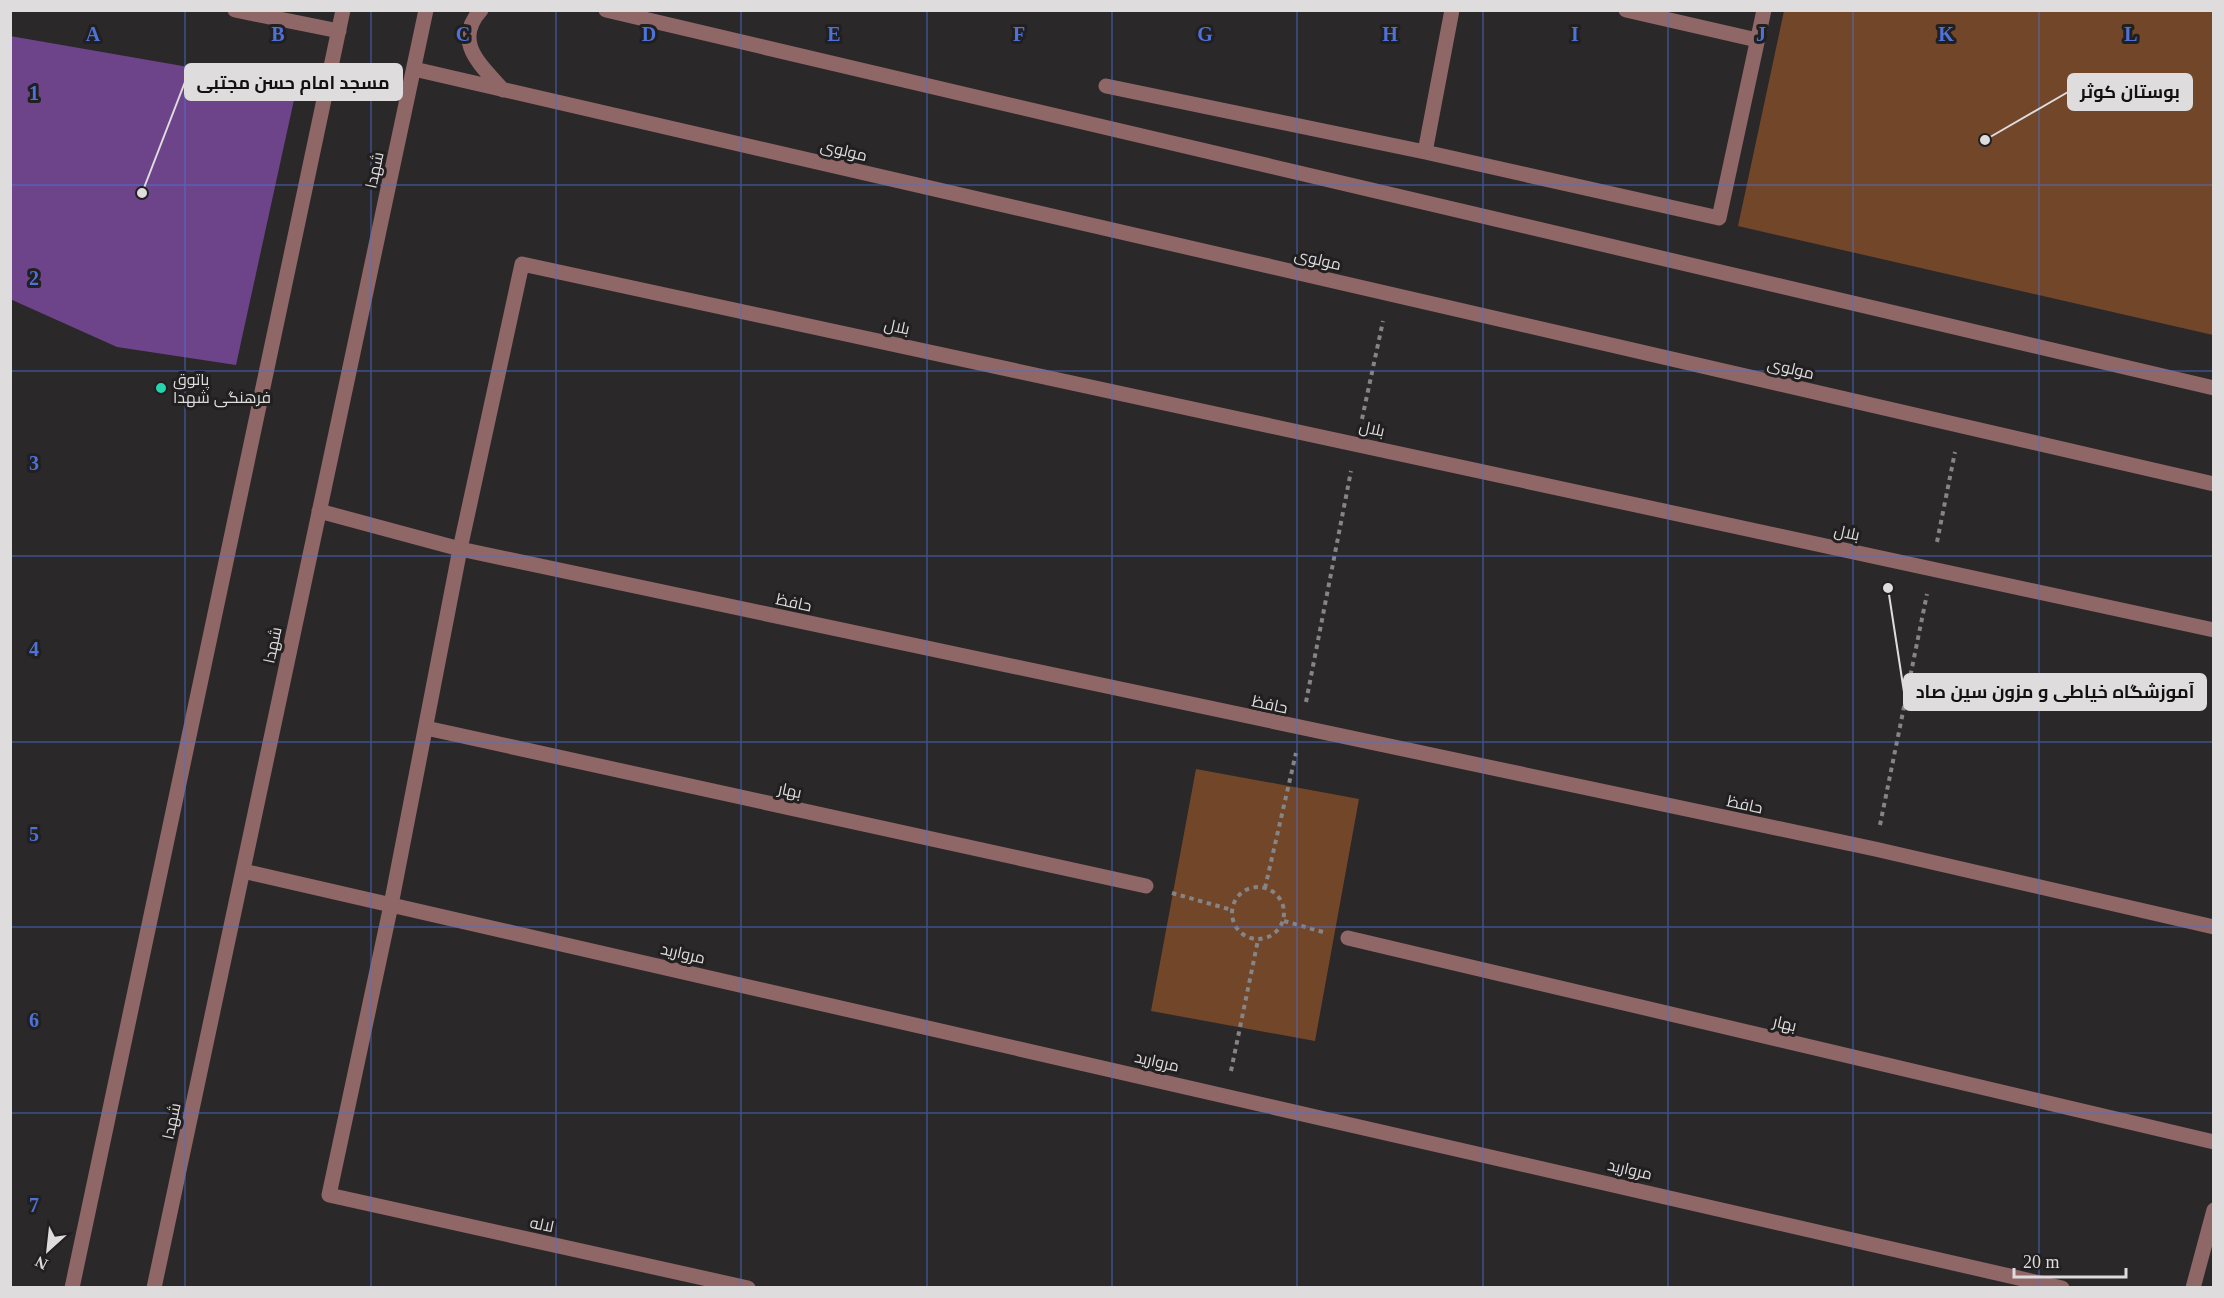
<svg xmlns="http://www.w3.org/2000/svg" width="2224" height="1298" viewBox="0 0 2224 1298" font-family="'Times New Roman',Cairo,serif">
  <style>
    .green { fill: #724629 }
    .building { fill: #6d448a }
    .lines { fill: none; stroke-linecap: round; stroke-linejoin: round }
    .path { stroke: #878486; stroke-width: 4; stroke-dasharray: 4.5 4.5; stroke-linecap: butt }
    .minor { stroke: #906767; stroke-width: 15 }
    .grid { fill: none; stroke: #4d72d9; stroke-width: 1.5; stroke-opacity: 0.55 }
    .poi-dot { fill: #24d5ae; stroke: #211f20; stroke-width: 2 }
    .labels { text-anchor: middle; stroke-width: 6; stroke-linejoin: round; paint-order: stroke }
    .street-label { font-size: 16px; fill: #dedcdd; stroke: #211f20 }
    .poi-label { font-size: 16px; fill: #dedcdd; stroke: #211f20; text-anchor: start }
    .grid-label { font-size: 20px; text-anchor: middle; font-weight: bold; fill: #4d72d9; stroke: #211f20; stroke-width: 6; stroke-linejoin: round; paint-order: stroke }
    .leader { fill: none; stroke: #dedcdd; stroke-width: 2 }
    .callout-dot { fill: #dedcdd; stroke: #211f20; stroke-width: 2 }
    .callout { fill: #dedcdd; stroke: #dedcdd; stroke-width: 2 }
    .callout-label { font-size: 18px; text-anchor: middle; font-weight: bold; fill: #111 }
  </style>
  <rect width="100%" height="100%" fill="#2b282a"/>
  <path class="green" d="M1784,11H2213V335L1738,226Z
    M1196,769L1359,799L1315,1041L1151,1011Z"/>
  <path class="building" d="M10,36L297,86L236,365L117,347L10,299Z"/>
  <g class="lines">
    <path class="path" d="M1362,419L1383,321
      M1937,542L1955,452
      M1306,702L1351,471
      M1880,825L1927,594
      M1232 913a26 26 0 1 1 52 0a26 26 0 1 1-52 0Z
      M1265,888L1296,753
      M1172,893L1232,910
      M1284,921L1323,932
      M1231,1071L1258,940"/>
    <path class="minor" d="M235,10L339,31
      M481,10C452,42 481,65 503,90
      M606,10L2214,388
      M1626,10L1757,40
      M414,69L2214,484
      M1106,86L1425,152L1719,218L1764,10
      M1425,152L1452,10
      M319,511L460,549L1875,849L2214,927
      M426,728L1146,886
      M243,871L2062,1288
      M1348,938L2214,1142
      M72,1288L343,10
      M154,1288L426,10
      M748,1288L329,1195L391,905L460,549L522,264L2214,630
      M2193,1288L2214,1210"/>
  </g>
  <path class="grid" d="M185,10V1288M371,10V1288M556,10V1288M741,10V1288M927,10V1288M1112,10V1288M1297,10V1288M1483,10V1288M1668,10V1288M1853,10V1288M2039,10V1288M10,185H2214M10,371H2214M10,556H2214M10,742H2214M10,927H2214M10,1113H2214"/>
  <circle class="poi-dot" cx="161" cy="388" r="6"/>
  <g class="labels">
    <g class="street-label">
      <text transform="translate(844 150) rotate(13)" y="6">مولوی</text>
      <text transform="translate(374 170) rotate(-78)" y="6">شهدا</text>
      <text transform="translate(1318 259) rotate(13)" y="6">مولوی</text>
      <text transform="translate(897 326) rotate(12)" y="6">بلال</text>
      <text transform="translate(1791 368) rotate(13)" y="6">مولوی</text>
      <text transform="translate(1372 428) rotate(12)" y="6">بلال</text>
      <text transform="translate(1847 532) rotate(12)" y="6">بلال</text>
      <text transform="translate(794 602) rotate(12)" y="6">حافظ</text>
      <text transform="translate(272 645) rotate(-78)" y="6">شهدا</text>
      <text transform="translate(1270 704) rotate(12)" y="6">حافظ</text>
      <text transform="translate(790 790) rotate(12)" y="6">بهار</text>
      <text transform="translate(1745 804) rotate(12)" y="6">حافظ</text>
      <text transform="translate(683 953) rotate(13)" y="6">مروارید</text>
      <text transform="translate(1785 1023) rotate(13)" y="6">بهار</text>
      <text transform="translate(1157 1061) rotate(13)" y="6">مروارید</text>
      <text transform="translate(171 1121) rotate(-78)" y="6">شهدا</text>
      <text transform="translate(1630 1169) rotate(13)" y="6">مروارید</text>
      <text transform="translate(542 1224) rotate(12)" y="6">لاله</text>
    </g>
    <g class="poi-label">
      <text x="173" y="385">پاتوق<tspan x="173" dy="18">فرهنگی شهدا</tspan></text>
    </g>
  </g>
  <g class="grid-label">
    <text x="93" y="41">A</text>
    <text x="278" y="41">B</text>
    <text x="463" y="41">C</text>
    <text x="649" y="41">D</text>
    <text x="834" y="41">E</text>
    <text x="1019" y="41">F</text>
    <text x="1205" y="41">G</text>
    <text x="1390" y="41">H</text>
    <text x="1575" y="41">I</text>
    <text x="1761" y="41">J</text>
    <text x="1946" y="41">K</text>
    <text x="2131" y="41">L</text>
    <text x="34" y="100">1</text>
    <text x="34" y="285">2</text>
    <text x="34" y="470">3</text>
    <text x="34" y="656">4</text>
    <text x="34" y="841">5</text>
    <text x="34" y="1027">6</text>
    <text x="34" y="1212">7</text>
  </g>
  <path class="leader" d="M142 193L185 82M1985 140L2068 92M1888 588L1904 692"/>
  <g class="callout-dot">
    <circle cx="142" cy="193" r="6"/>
    <circle cx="1985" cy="140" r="6"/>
    <circle cx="1888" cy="588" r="6"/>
  </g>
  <g class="callout">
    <rect x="185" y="64" width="217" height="36" rx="6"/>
    <rect x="2068" y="74" width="124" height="36" rx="6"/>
    <rect x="1904" y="674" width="302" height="36" rx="6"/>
  </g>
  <g class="callout-label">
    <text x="293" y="89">مسجد امام حسن مجتبی</text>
    <text x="2130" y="98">بوستان کوثر</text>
    <text x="2055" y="698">آموزشگاه خیاطی و مزون سین صاد</text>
  </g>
  <rect width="2224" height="1298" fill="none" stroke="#dedcdd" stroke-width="24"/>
  <g transform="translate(48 1250) rotate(207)" stroke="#211f20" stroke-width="4.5" paint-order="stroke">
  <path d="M0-4.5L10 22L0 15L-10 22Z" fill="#dedcdd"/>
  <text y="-9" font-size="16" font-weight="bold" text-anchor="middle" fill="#dedcdd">N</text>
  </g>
  <path d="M2014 1268v9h112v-9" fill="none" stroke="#dedcdd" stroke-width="3"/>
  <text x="2023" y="1268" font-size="18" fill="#dedcdd" stroke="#211f20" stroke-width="4.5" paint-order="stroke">20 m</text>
</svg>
